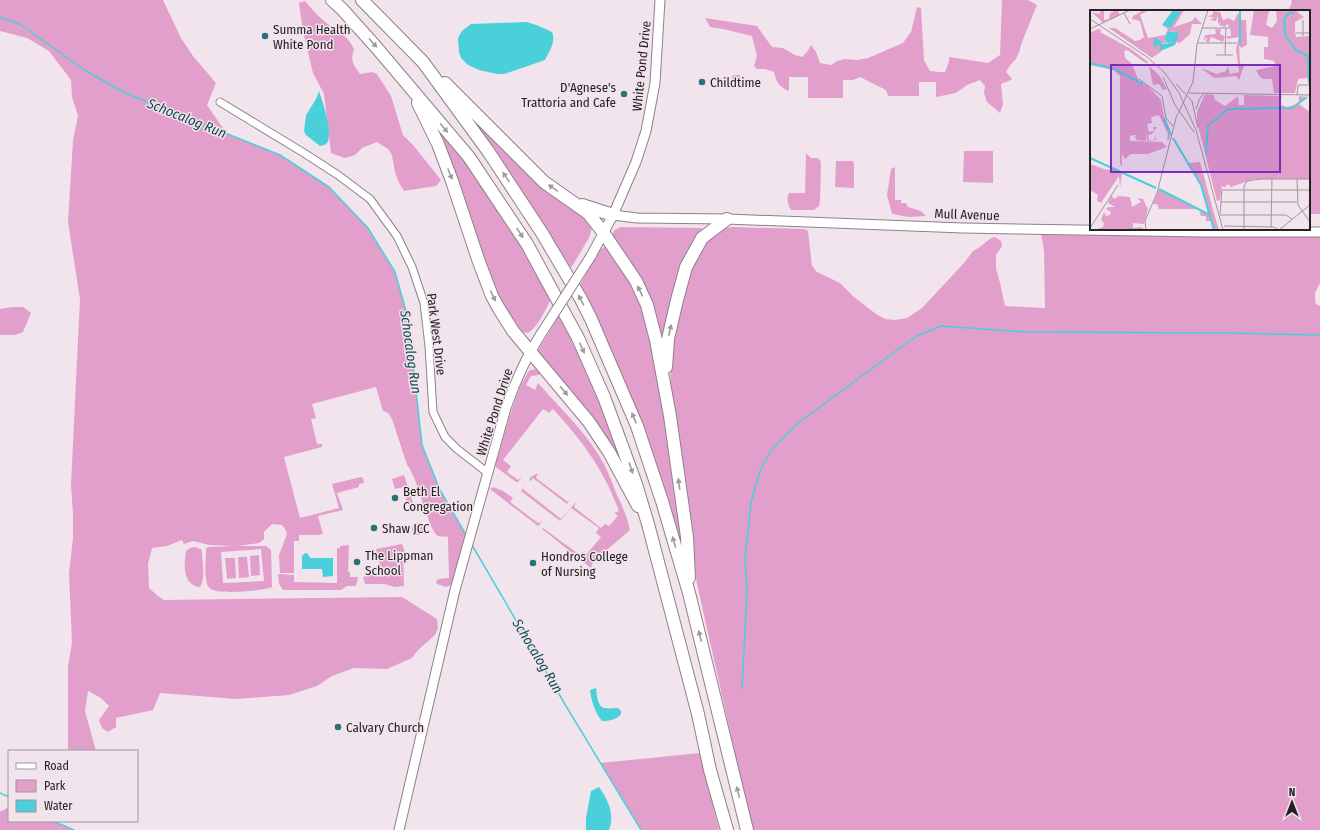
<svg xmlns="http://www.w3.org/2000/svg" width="1320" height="830" viewBox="0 0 1320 830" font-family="'Fira Sans Condensed',sans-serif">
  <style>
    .green { fill: #e39fcb; fill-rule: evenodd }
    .water { fill: #4ad0db }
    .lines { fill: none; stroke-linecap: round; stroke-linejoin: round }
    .stream { stroke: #4ad0db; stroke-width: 1.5 }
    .street-casing { stroke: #8e8189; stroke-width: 9 }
    .secondary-casing { stroke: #8e8189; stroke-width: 11 }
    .highway-casing { stroke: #8e8189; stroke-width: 14 }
    .street { stroke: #fff; stroke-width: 7 }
    .secondary { stroke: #fff; stroke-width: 9 }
    .highway { stroke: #fff; stroke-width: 12 }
    .secondary-bridge-casing { stroke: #8e8189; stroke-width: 11; stroke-linecap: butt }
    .secondary-bridge { stroke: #fff; stroke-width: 9 }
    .oneway { fill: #9d9b9c }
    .poi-dot { fill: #287278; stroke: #f2e4ed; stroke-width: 1.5 }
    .labels { text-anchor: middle; stroke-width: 3; stroke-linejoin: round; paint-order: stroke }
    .poi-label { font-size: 13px; fill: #262124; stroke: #f2e4ed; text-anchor: start }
    .street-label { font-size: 13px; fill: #262124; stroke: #f2e4ed }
    .water-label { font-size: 14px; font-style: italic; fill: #0f4a4f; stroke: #f2e4ed }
    .inset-river { fill: none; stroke: #4ad0db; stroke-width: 2 }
    .inset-road { fill: none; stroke: #a0969d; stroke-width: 1 }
    .view { fill: #7b2cbf; fill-opacity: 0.15; stroke: #7b2cbf; stroke-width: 2 }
    .inset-edge { fill: none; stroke: #262124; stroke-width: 2 }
  </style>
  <rect width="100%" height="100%" fill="#f2e4ed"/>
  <path class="green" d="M0,0H163L181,38L193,56L216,83L207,105L227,134L280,155L329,187L368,228L395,272L408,318L422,445L440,490L466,534L453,584L446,587L437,584L436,581L439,579L449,578L448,537C445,536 441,537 438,536C428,531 419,479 407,465L392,419L388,413L383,411L376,387L312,404L316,418L311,419L317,444H322V447L284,457L300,518L339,508L332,484L361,477L363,478L364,483L359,484V487L337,493L343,510L318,516L323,534L318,535H299V541H294V573H280L279,555L287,534L285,529L282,525L272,524L264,532V539L259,543L237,546H266L271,550L272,587C263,591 223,594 213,590C210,589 207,586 207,583C204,575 206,558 206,549L208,547L235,546L209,545L193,541L184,544L182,540L167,546L152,548L148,564L149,588L158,596L164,600L402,597L437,619L438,628L435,635L418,650L412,658L387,669L354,668L332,676L317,686L289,695L237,699L160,693L153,710L116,718V727L108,732L102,728L99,720L109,706L101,698L88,691L85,711L96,751H68V666L72,643L69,573L73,538V515L71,484L80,299L68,222L73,140L78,116L72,97L71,80L49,51L27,38L0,31ZM261,549L264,581L223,583L221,552Z
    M1002,0H1028L1037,5L1022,42L1019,52L1016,59L1011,64L1006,72L1012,79L1011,80L1001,84L1003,104L1000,113L987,102L984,93L985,86L980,80L967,85L956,93L936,97V82H919V96H888L886,90L860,77L853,80H843V98H808V77H789V91C779,87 776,82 774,72L765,69H757L754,66L757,56L752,36L723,29L710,27L705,18L757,26L772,47L783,48L795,55L802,57L807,52L811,45L816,52L820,63L831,65L837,61L845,59L857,60L868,58L903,43L911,32L917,7L921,8L924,60L930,71L940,72H945L949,62V57L988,63L1000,55Z
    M1291,0H1320V214H1309V11H1288L1292,2Z
    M305,1C311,8 318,16 325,22C337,31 347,34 354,49C350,61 353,64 360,74L372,72L377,74L391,96L403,135L413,145L441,180L436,186L404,191L398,181L395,172L392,155L388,149L377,142L362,148L355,155L349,157L344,158L331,153L324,94L313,73L303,31L299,3Z
    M733,75H740V84H734L732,83V77Z
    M459,103L580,209L593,225L589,238L571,268C535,212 500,156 459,103Z
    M428,113C455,148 482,184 506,222C523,247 537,273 551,299C545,310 539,326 528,333L523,332L509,315L489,279Z
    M964,151H993V183L963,182Z
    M806,153L811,158H817L820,160L821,165L820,200L819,206L814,210H791C788,205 786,199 789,193H805Z
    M836,161H853L854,165V188L835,187Z
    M895,167V200H901V203H906L908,207L921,211L926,216L909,217L892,214L887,195L891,169Z
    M621,227L702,228L661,341L652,301L634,268L616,244L613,234L614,230Z
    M732,227L804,229L808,231L812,266L817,272L840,283L854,297L876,314L885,319L895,320L907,318L922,308L964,263L973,251L980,247L991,238L995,237L1001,241L1002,246L996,255V268L1000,283L1005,306L1045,308L1044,251L1041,233L1320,236V283L1315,293V300L1316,304L1320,306V830H754L745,798L697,584L671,394L670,347L685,283L705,237L715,230Z
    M604,247L608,248L627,279L643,309L654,350L682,537L680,541C665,488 647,435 626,384C612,350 595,317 580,285L598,251Z
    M12,307H23L31,313L23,332L15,335H0V309Z
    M559,316C585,366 606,416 625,468L537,352Z
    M537,369L542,373L539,375L531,376L526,385L535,390L538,383C558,406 582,428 598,454C606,466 611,479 616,493C622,505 627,517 630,530L593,562L591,568L542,529L543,528L580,555L583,552L586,555L601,537L596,533L599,528L571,508L560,521L521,491L519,494L525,485L523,489L561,519L576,502L574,507L601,528L605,524L609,526L618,516L614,513L619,511C603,468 583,442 553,409L549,413L543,409L503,460L511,466L507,472L518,480L522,477L518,482H516L496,467V463L509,418L519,389L528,372L530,370Z
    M538,473L536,478L568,502L571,498L567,504L533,478L531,481L529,480L531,477Z
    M404,475L413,503L407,504L403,487L395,489L392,479Z
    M493,487L503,491L512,497L513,498L510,502L538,523L542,521L538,526L490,489Z
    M412 529a6 6 0 1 1 12 0a6 6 0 1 1-12 0Z
    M402,544L405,552H403L404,586L395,587L384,584H365L363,577L382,572L376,549Z
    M349,545L348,572H350V577H358L356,586H347L341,590H283L279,584L278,574L294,575V582L337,583V548H340V546Z
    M194,547L201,549L202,552C202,562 206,578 200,587C182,585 184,563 186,551L190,548Z
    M259,555L260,575L251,576L250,556Z
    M238,557H247L249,577L239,578Z
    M225,558H235L236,578L227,579Z
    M700,753L719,830H641L600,763Z
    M9,807V821H53L74,830H0V812Z"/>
  <path class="water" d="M527,22L539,26L552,32C556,42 550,50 545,60L504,74H497L479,70L468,65L461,58L459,52L458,38L462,31L471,24Z
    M319,91C323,103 332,129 328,141C327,145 323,145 320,146L306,135L304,131L306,115L316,99Z
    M305,553L308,554L310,558H333V576L323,577L322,569H302V556Z
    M596,688C597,695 597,707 605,708C609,709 613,708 618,708L621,711V714C616,720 610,721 602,721C595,713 591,700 590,690Z
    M599,787C608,800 615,814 609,830H586V818L591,791Z"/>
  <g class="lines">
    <path class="stream" d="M0,17L21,25L86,71L125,93L280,155L329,187L368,228L395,272L408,318L422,445L440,490L466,535
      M472,545L566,706L641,830
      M742,689L747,591L745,559L751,502L760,471L771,450L798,423L915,337L941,326L1026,332L1227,333L1320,335
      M0,793L9,797
      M53,821L74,830"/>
    <g class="street-casing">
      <path id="street" d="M220,102L304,153L338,175L370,199L397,236L412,267L424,303L429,346L433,412L445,437L457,449L488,473"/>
    </g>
    <g class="secondary-casing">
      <path id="secondary" d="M613,215L637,218L727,219L963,228L1205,232H1320
        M591,256L613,215L636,162L646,131L655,83L660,0
        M399,830L455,590L506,408C515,382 526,357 541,334"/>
    </g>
    <g class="highway-casing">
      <path id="highway" d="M332,0L342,9L376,47L469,157L527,244L578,338L604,397L636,484L648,524L698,714L710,770L727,830
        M362,0L423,62L488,151L542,233L581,299L591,319L637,426L662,501L689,593L747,830
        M445,83L544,182L588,213L603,232L636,281L647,305L656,340L670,416L687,537L689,578
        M418,103L438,144L452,181L479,262L492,296L498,307L513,331L589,422L609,452L638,506
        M582,205L613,215
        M666,367L668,339L677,300L686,267L702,238L727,219"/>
    </g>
    <use href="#street" class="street"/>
    <use href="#secondary" class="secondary"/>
    <use href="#highway" class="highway"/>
    <g class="secondary-bridge-casing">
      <path id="secondary-bridge" d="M541,334L591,256"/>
    </g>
    <use href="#secondary-bridge" class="secondary-bridge"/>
  </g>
  <defs><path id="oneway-solid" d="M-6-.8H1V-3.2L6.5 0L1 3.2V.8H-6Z"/></defs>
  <g class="oneway">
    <use href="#oneway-solid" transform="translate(373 43) rotate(48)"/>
    <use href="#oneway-solid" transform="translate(444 128) rotate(50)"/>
    <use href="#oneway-solid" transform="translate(450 174) rotate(68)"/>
    <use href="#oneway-solid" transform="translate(506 177) rotate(-124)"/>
    <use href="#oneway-solid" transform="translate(553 188) rotate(-145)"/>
    <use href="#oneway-solid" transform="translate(520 233) rotate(57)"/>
    <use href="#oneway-solid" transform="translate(640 291) rotate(-116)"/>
    <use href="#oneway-solid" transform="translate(493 296) rotate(64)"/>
    <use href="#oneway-solid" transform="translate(581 300) rotate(-118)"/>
    <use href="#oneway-solid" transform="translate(670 330) rotate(-78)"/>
    <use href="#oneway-solid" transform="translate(582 348) rotate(65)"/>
    <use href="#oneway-solid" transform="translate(564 391) rotate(51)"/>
    <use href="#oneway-solid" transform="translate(634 418) rotate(-113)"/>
    <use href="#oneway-solid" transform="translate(631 468) rotate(71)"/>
    <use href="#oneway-solid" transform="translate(679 484) rotate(-98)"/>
    <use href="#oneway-solid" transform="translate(674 542) rotate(-106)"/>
    <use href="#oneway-solid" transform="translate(700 636) rotate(-104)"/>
    <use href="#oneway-solid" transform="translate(738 792) rotate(-104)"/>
  </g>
  <g class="poi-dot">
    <circle cx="265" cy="36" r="4"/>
    <circle cx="702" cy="82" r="4"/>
    <circle cx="624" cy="94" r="4"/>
    <circle cx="395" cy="498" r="4"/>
    <circle cx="374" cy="528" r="4"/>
    <circle cx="357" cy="562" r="4"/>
    <circle cx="533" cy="563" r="4"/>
    <circle cx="338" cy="727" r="4"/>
  </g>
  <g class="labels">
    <g class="poi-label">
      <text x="273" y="34">Summa Health<tspan x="273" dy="15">White Pond</tspan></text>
      <text x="710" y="87">Childtime</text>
      <text x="616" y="92" text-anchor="end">D'Agnese's<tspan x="616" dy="15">Trattoria and Cafe</tspan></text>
      <text x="403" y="496">Beth El<tspan x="403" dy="15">Congregation</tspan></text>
      <text x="382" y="533">Shaw JCC</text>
      <text x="365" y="560">The Lippman<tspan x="365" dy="15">School</tspan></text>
      <text x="541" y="561">Hondros College<tspan x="541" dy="15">of Nursing</tspan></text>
      <text x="346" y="732">Calvary Church</text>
    </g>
    <g class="street-label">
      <text transform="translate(641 66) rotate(-84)" y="5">White Pond Drive</text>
      <text transform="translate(967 214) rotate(2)" y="5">Mull Avenue</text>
      <text transform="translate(437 334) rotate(83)" y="5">Park West Drive</text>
      <text transform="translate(494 412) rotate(-72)" y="5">White Pond Drive</text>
    </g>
    <g class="water-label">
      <text transform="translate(187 118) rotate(22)" y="5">Schocalog Run</text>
      <text transform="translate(411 352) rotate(82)" y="5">Schocalog Run</text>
      <text transform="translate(538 656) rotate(59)" y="5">Schocalog Run</text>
    </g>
  </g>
  <g transform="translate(1090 10)">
    <rect width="220" height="220" fill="#f2e4ed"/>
    <path d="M10,0H14V10L19,9L20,3L24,2L21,0H27L30,5L13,13L2,2L10,4ZM54,0H59L50,5L58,28L75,25L78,19L72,15L80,18L89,0H94L84,17L102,11L105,7L112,14H102L100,24L90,33L86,32V22L78,21L74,29L77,33L82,31L81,33H72V41L62,48L19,18H25L45,31L50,30L54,27L50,11L42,9L43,6ZM164,0L179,1L176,15L182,18L187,11L186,0H209L207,2L214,7L205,12V20L206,27L220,26V74L217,68L208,69L205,83H184L182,69H173L169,66L166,60L186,56L184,51L174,49V37H178V27L160,25ZM123,1L130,2L133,10L138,8L144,11L148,3L151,10H156L157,35L151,38L149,35L150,53L154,56L149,70L146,66L124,68L111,58L127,64L136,61L138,56L140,64L149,62L146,39L149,27L137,29V26H141L140,18L137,14L135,17L129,15L130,12L128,14V5L126,11L120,10L124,7H118L123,4ZM8,19L12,20L10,22L41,39L58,52L57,54L37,40L34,41L35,48L41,53L50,73L57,75L71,90L75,112L80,124L79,130H77L78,124L69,105L61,107L62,113L57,114L59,122L64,121L63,117H67L62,124L58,125L59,130H64L66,125V130L57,131L56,122V131L46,130L45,126L47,125H44L40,126V131L72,132L77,137L58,144H41L35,149L32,144V157L30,153V66L24,60L0,55V23ZM125,19H131L130,24L135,26L133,32L121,27L119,32H116L117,27L113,31L115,25L126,24ZM59,56L69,65L77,79L73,80L69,74L63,75ZM115,84L124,85L125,90L135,96L148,86L149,95H154V85L192,86L189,94L197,97L209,94V86L216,87L209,94L220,102V169H164L141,177L138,174L134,178L132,175L130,190L127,191L107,112V102ZM110,152L125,207L129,220H123L122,211H116V206H111L109,199H69L67,194H63L69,179L118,204L111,175L98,153ZM0,154L17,160L23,158L32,163L30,178L29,166L11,193L7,191L8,185L0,180ZM21,186L25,189L28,186L40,187L42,197L51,192L47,188L53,189L58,199L54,214L43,213V218L51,217L55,220H5L13,217L14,213L11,210L14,202L16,206L20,205L21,202L16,199L18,197H25L18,193Z" fill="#e39fcb"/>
    <path d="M83,0H89L90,3L80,18L72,15ZM78,21L89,23L85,35L73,40H70V34L63,37L64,28L70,30L71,34L81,33L82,31L78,33L74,29Z" fill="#4ad0db"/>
    <path class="inset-river" d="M204,3H199L194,9L195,25L206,40L218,46L219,73M150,35V0M0,53L24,59L53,74M74,108L81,125M83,128L111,175L124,220M116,144L118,116L138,99L202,98L217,87M0,148L66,178M69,179L118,204"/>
    <path class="inset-road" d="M34,3L40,14M0,9L57,47L75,63L89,83L106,120L133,220M112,18H140M0,19L40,0M206,23H220M213,26V10M107,33H147M126,45H143M135,45L136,18M105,55H146M73,67L85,95L104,122M49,69L72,86L76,108L83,116M86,74L102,91L108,118M99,83L220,85M207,85L208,75H220M106,99L109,90L114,83M207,169L208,195L220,212M131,192H207M130,204L132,180H220M130,205H196L202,209M134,216L184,217L189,220L220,195M181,217L182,169M0,218L28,175M56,220L55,211L67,183L86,108L103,72L107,34L118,0M154,220V176L157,171L171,169H220"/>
    <path class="view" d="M21,55H190V162H21Z"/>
    <rect width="220" height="220" class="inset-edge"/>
  </g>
  <rect x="8" y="750" width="130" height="72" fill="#f2e4ed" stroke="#a0969d"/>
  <rect x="16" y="763" width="20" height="6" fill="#ffffff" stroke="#a0969d"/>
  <text x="44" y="770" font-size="12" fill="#262124">Road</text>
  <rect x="16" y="780" width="20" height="12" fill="#e39fcb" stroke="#a0969d"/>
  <text x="44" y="790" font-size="12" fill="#262124">Park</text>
  <rect x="16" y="800" width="20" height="12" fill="#4ad0db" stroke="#a0969d"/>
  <text x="44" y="810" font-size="12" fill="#262124">Water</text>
  <g transform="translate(1292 802)" stroke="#f2e4ed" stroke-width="3" paint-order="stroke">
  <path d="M0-3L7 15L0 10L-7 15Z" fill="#262124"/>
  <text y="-6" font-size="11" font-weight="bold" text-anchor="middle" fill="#262124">N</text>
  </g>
</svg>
